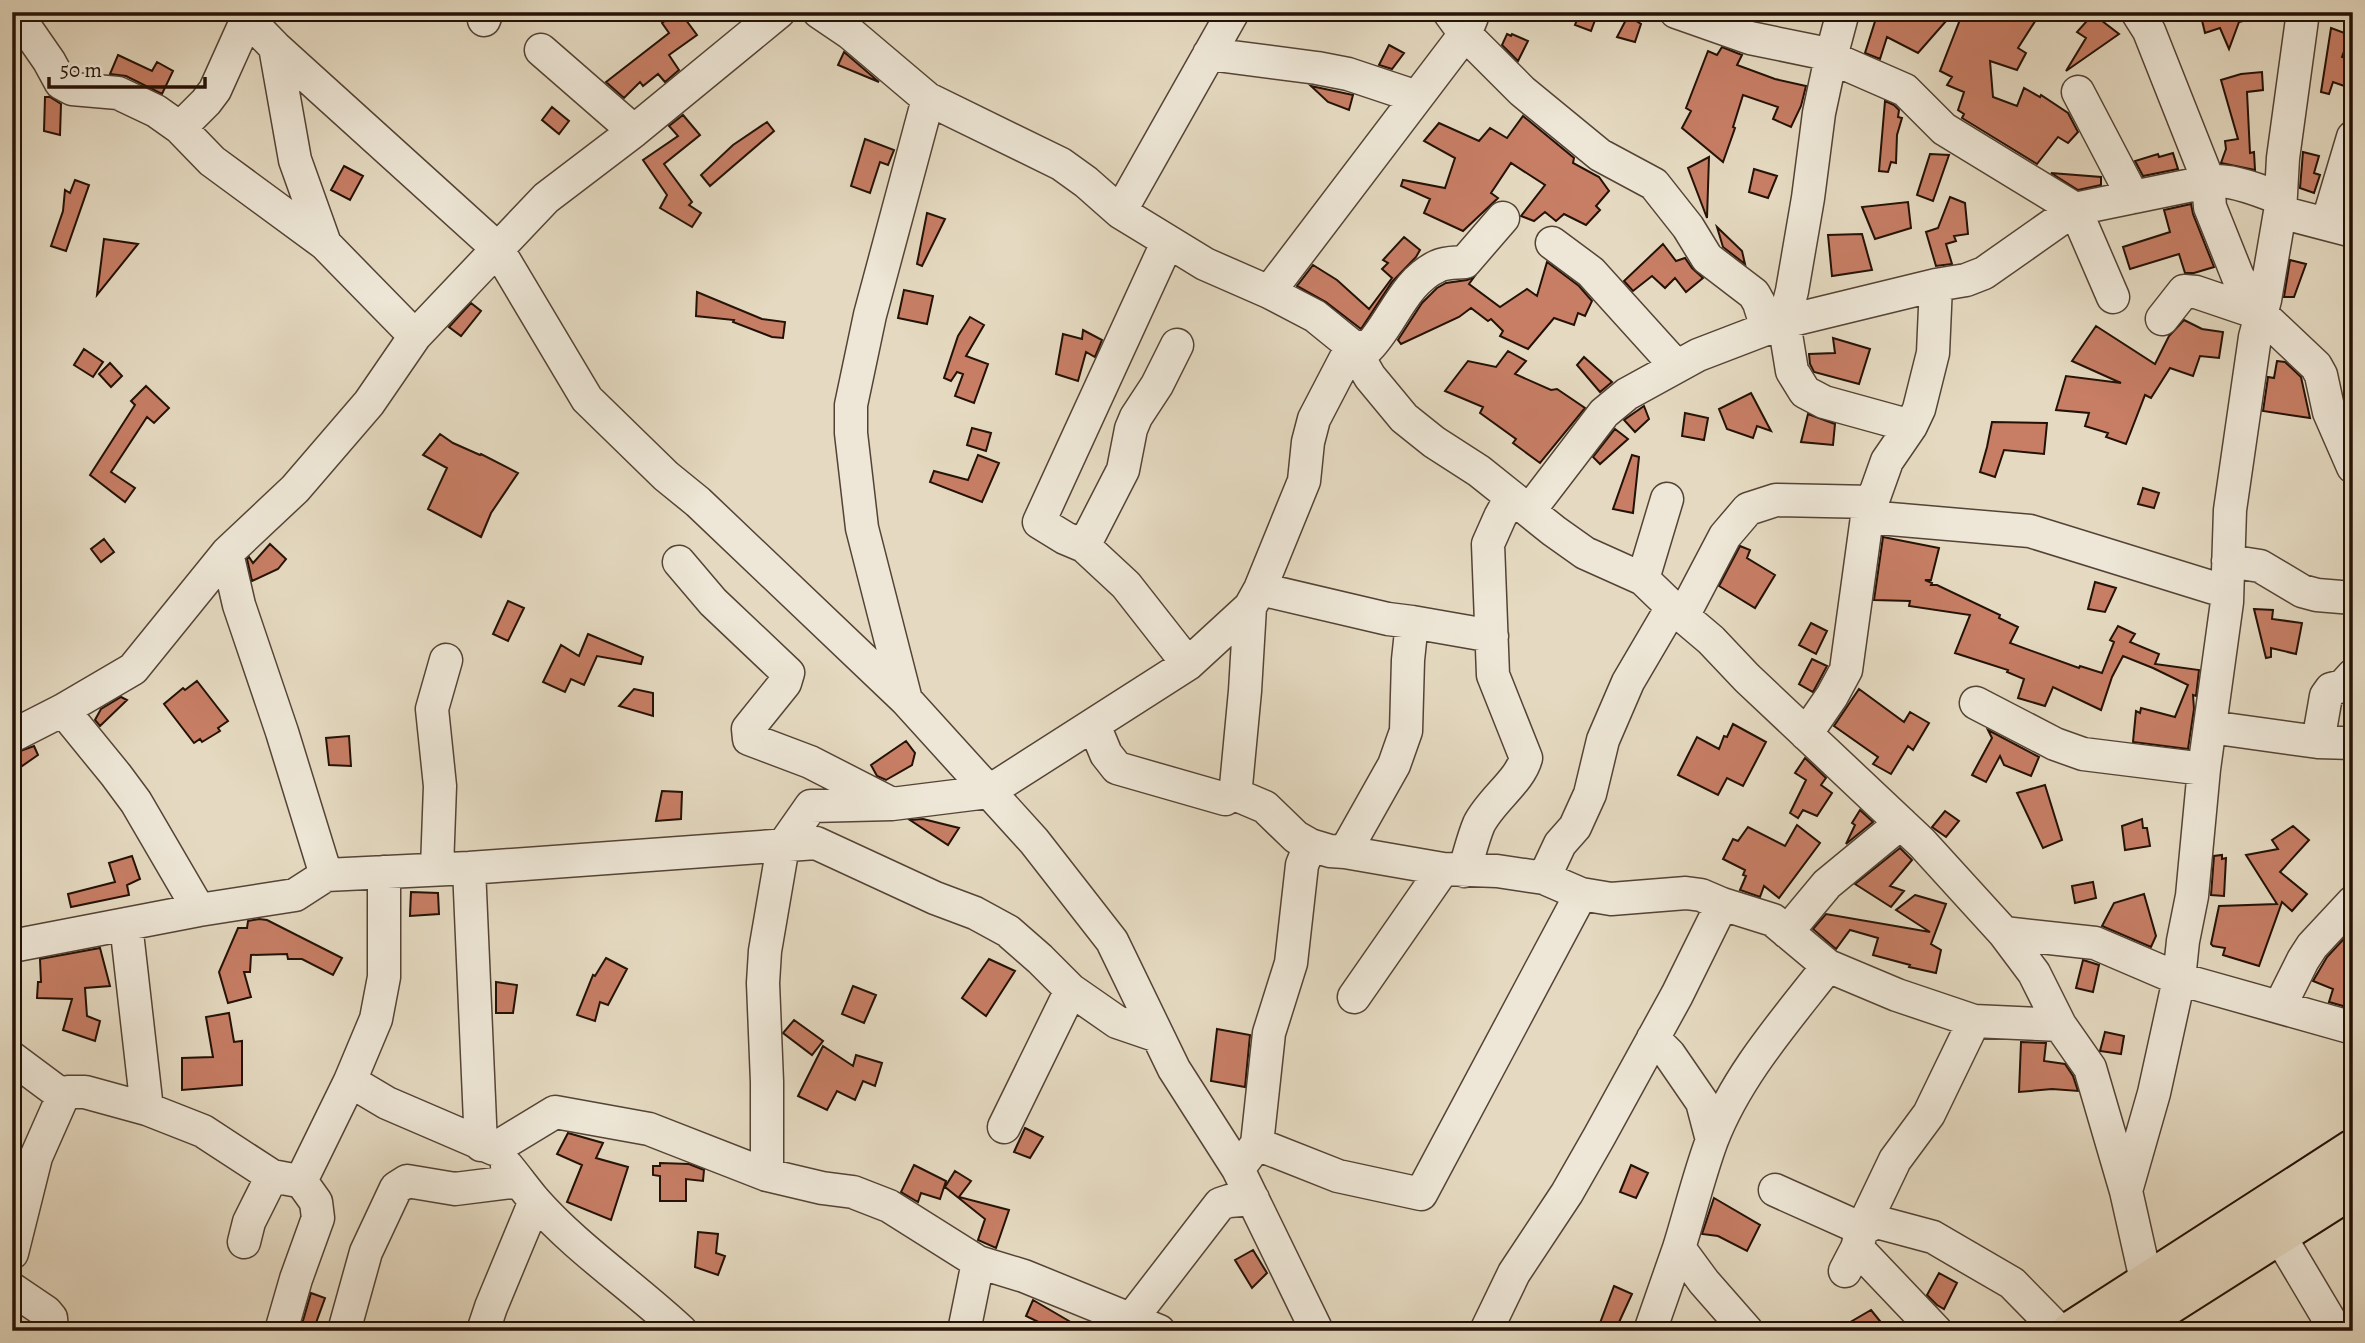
<svg xmlns="http://www.w3.org/2000/svg" width="2365" height="1343" viewBox="0 0 2365 1343" font-family="Alegreya,serif">
  <style>
    .building { fill: #c77e65; stroke: #241106; stroke-width: 2 }
    .lines { fill: none; stroke-linecap: round; stroke-linejoin: round }
    .minor-casing { stroke: #544335; stroke-width: 35 }
    .major-casing { stroke: #241106; stroke-width: 42 }
    .minor { stroke: #eee7d7; stroke-width: 32 }
    .major { stroke: #e5dac1; stroke-width: 38 }
  </style>
  <rect width="100%" height="100%" fill="#e5dac1"/>
  <filter id="stains"><feTurbulence type="fractalNoise" baseFrequency=".00286" numOctaves="4"/><feColorMatrix values="0 0 0 0 .2 0 0 0 0 .09 0 0 0 0 .02 0 0 0 .5 -.17"/></filter>
  <radialGradient id="worn" r=".72"><stop offset=".6" stop-color="#630" stop-opacity="0"/><stop offset="1" stop-color="#630" stop-opacity=".3"/></radialGradient>
  <path class="building" d="M677,12H680L697,35L669,55L679,70L665,82L658,74L643,86L640,82L624,98L606,82L669,33L662,23Z
    M1580,12H1598L1591,31L1575,25Z
    M1878,12H1954L1918,53L1887,37L1880,59L1865,53Z
    M1963,12H2041L2018,48L2026,53L2017,70L1990,61L1993,97L2017,106L2024,88L2040,97L2041,95L2068,113L2078,132L2068,143L2058,137L2037,164L1962,118L1964,114L1958,110L1964,92L1947,85L1952,77L1940,71Z
    M2200,12H2258L2259,17L2239,22L2229,49L2220,28L2205,33Z
    M2093,14L2119,34L2066,71L2086,38L2077,32Z
    M1628,16L1641,24L1635,42L1617,37Z
    M2331,28L2350,35L2342,57L2353,61V89L2333,82L2329,94L2321,92Z
    M1507,34L1511,36L1512,34L1528,41L1518,61L1502,45Z
    M1389,45L1404,53L1392,69L1379,65Z
    M1722,47L1742,55L1737,65L1775,79L1806,86L1801,106L1791,127L1773,119L1778,107L1743,95L1733,127L1735,128L1723,162L1682,128L1691,111L1686,108L1708,51L1717,55Z
    M844,52L879,82L838,65Z
    M118,55L152,71L157,62L173,71L162,94L126,76L110,74Z
    M2262,72L2263,90L2247,92L2250,153L2254,152L2255,170L2221,163L2226,149L2225,141L2238,139L2221,80L2241,74Z
    M1311,86L1353,95L1349,110L1328,102Z
    M45,97H50L61,104L60,135L44,131Z
    M1885,101L1894,105L1899,110L1898,117L1902,118L1897,135L1896,163L1891,162L1888,172L1879,171Z
    M552,107L569,121L559,134L542,120Z
    M683,115L700,135L664,164L692,202L689,205L701,213L692,227L660,208L667,195L643,160L678,136L669,126Z
    M1523,116L1574,158L1573,163L1599,177L1609,191L1596,206L1600,210L1586,225L1564,214L1556,221L1545,212L1534,221L1521,216L1545,185L1511,163L1491,193L1498,198L1463,231L1424,213L1430,199L1401,186L1403,180L1445,188L1455,158L1424,141L1439,123L1479,141L1490,128L1507,138Z
    M767,122L774,131L710,186L701,175L733,145Z
    M865,139L894,150L888,165L880,162L870,193L851,186Z
    M2303,152L2319,156L2314,173L2320,175L2314,193L2300,188Z
    M2173,153L2178,169L2143,176L2135,161L2158,154L2159,157Z
    M1930,154L1949,155L1933,201L1917,195Z
    M1709,157L1707,218L1688,168Z
    M344,166L363,176L350,200L331,190Z
    M1754,169L1777,176L1768,198L1749,192Z
    M2051,173L2101,177V185L2078,190Z
    M75,180L89,185L66,251L51,246L63,211L65,190L70,193Z
    M1950,197L1965,203L1968,234L1954,236L1956,241L1946,244L1952,264L1936,266L1926,232L1938,228Z
    M1908,202L1911,228L1875,239L1862,207Z
    M2191,204L2193,214L2214,267L2194,273H2185L2179,254L2130,269L2123,247L2170,232L2164,210Z
    M927,213L945,219L922,266L917,264Z
    M1717,227L1742,251L1745,264L1723,247Z
    M1862,234L1872,270L1832,276L1828,235Z
    M1404,237L1420,250L1416,257L1392,282L1361,329L1326,302L1297,286L1313,265L1337,280L1369,309L1392,278L1382,269L1388,263L1383,260Z
    M104,239L138,244L97,295Z
    M1663,244L1676,261L1685,258L1692,268L1703,278L1686,292L1675,278L1665,288L1652,276L1633,291L1624,281Z
    M2290,260L2306,264L2294,297H2284Z
    M1547,262L1579,286L1592,301L1585,316L1578,313L1574,325L1554,318L1528,349L1500,336L1503,331L1491,319L1488,321L1471,308L1459,317L1401,344L1398,340L1422,303L1437,288L1446,283L1467,280L1474,277L1469,284L1500,307L1527,289L1537,296Z
    M904,290L933,296L927,324L898,318Z
    M697,292L762,319L785,322L783,338L772,337L733,322L734,320L696,316Z
    M471,303L481,311L461,336L449,327Z
    M970,317L984,325L966,356L988,364L974,403L955,396L963,374L957,372L951,381L944,378L958,336Z
    M2184,320L2202,329L2223,332L2219,358L2200,356L2193,376L2170,368L2151,398L2145,395L2126,444L2106,437L2108,433L2085,426L2089,413L2056,410L2066,376L2121,383L2072,361L2096,326L2155,364L2169,336Z
    M1083,330L1102,340L1095,357L1086,352L1078,381L1056,374L1063,334L1082,339Z
    M1833,338L1870,349L1859,384L1814,372L1810,364L1809,354L1835,353Z
    M84,349L103,362L93,377L74,365Z
    M1508,351L1526,361L1515,374L1551,390L1557,389L1585,408L1540,463L1513,443L1516,439L1480,413L1483,407L1445,391L1468,361L1496,367Z
    M1584,357L1612,382L1600,392L1577,365Z
    M2277,361L2285,362L2301,377L2310,418L2263,411L2268,377L2274,378Z
    M110,363L122,376L111,387L99,374Z
    M146,386L169,408L154,423L147,417L111,472L135,488L125,502L90,475L135,405L131,401Z
    M1751,393L1771,431L1757,426L1753,438L1727,429L1719,409Z
    M1644,406L1649,419L1635,432L1624,420Z
    M1685,413L1708,418L1704,440L1682,436Z
    M1808,414L1835,424L1833,445L1801,442Z
    M1992,422L2047,423L2044,454L2004,450L1995,477L1980,472L1987,447Z
    M972,428L991,433L986,451L967,445Z
    M1615,429L1628,439L1600,464L1593,457Z
    M440,434L453,443L480,455L481,454L518,473L491,513L481,537L428,509L447,468L423,455Z
    M978,455L999,463L982,502L930,482L934,471L968,480Z
    M1632,455L1639,457L1633,513L1613,509Z
    M2143,488L2159,493L2154,508L2138,504Z
    M1883,537L1939,548L1931,580H1925L1932,583L1931,585H1937L2000,615L1999,618L2018,627L2010,643L2079,668L2080,666L2102,673L2114,642L2110,640L2118,626L2135,634L2130,642L2159,654L2155,664L2199,670L2196,696L2193,695L2194,709L2188,749L2133,742L2136,711L2140,713L2141,708L2175,717L2188,685L2153,668L2123,656L2112,677L2101,710L2053,687L2045,706L2018,698L2024,679L2007,672L2008,670L1955,653L1970,615L1909,606L1910,601L1874,600Z
    M104,539L114,552L101,562L91,549Z
    M270,544L286,559L278,569L252,581L247,559L249,557L253,563Z
    M1740,546L1750,550L1747,558L1775,575L1755,608L1719,586Z
    M2095,582L2116,588L2105,612L2088,609Z
    M508,601L524,608L508,641L493,634Z
    M2254,609L2273,610L2272,619L2302,623L2296,654L2271,648V657L2266,658Z
    M1811,623L1827,631L1816,654L1799,645Z
    M588,634L643,657L641,664L597,656L584,685L571,679L565,692L543,682L561,645L579,656Z
    M1812,659L1827,666L1813,692L1799,684Z
    M197,681L228,721L218,728L220,731L202,742L200,739L194,743L164,704L183,688L185,690Z
    M634,689L653,693V716L619,706Z
    M1859,689L1904,722L1910,712L1929,723L1913,750L1908,746L1891,774L1873,764L1878,757L1834,726Z
    M121,697L127,700L100,726L95,720L101,709Z
    M1733,724L1766,742L1743,786L1727,778L1718,795L1678,775L1697,737L1719,749L1724,736L1727,737Z
    M1988,730L2039,757L2031,776L2004,765L2000,756L1986,782L1972,775L1992,738Z
    M349,736L351,766L329,765L326,738Z
    M906,741L915,753L912,765L886,780L877,776L871,765Z
    M34,746L38,755L12,773V754Z
    M1805,758L1826,778L1821,785L1832,793L1817,816L1803,810L1798,818L1790,813L1806,780L1795,773Z
    M2045,785L2062,840L2043,848L2017,793Z
    M662,791L682,792L681,819L656,821Z
    M1860,810L1873,822L1846,844L1855,825L1852,823Z
    M1945,811L1959,821L1946,837L1932,827Z
    M923,819L959,828L948,845L910,820Z
    M2142,819L2143,828H2147L2150,846L2125,850L2122,826Z
    M1797,825L1820,843L1779,898L1764,886L1760,897L1740,890L1746,876L1743,875L1745,870L1723,859L1733,839L1738,841L1748,827L1785,846Z
    M2293,826L2309,840L2280,872L2307,894L2292,911L2282,902L2259,966L2223,955L2225,948L2213,946L2211,944L2219,906L2277,904L2246,855L2278,849L2272,840Z
    M1900,848L1912,860L1890,886L1904,891L1891,907L1855,884Z
    M2222,855V859L2226,858L2224,896L2211,895L2214,856Z
    M132,856L140,879L127,885L129,895L71,907L68,894L115,882L109,863Z
    M2093,882L2096,898L2075,903L2072,886Z
    M411,892L438,893L439,914L410,916Z
    M2144,894L2156,936L2151,947L2102,926L2114,903Z
    M1915,895L1946,904L1931,944L1941,950L1936,973L1909,967L1910,965L1873,955L1878,938L1850,930L1836,949L1813,929L1826,914L1930,932L1896,910Z
    M259,919L267,920L342,958L333,975L302,959H288L287,954L251,955L250,972H244L251,997L228,1003L219,972L238,928H247L248,921Z
    M2353,929V1001L2350,1008L2329,1002L2333,989L2313,981L2327,957Z
    M100,948L110,986L85,988L87,1016L100,1021L95,1041L63,1030L72,999L37,998L38,982H41L40,959Z
    M606,958L627,969L608,1005L600,1002L595,1021L577,1015L593,975L595,976Z
    M989,959L1015,971L986,1016L962,998Z
    M2083,960L2099,965L2093,992L2076,988Z
    M496,982L517,985L513,1013H496Z
    M853,986L876,995L864,1023L842,1014Z
    M229,1013L234,1042L242,1041V1085L182,1090V1058L213,1057L206,1017Z
    M794,1020L823,1041L812,1055L783,1033Z
    M1217,1029L1250,1035L1245,1087L1211,1081Z
    M2105,1032L2124,1036L2121,1054L2100,1051Z
    M2021,1042L2046,1043L2044,1061L2065,1064L2073,1076L2078,1091L2052,1089L2019,1092Z
    M823,1046L853,1066L856,1055L882,1063L875,1086L863,1081L855,1100L837,1091L827,1110L798,1096Z
    M1025,1128L1043,1137L1030,1158L1014,1152Z
    M568,1133L603,1143L596,1158L628,1167L611,1220L567,1202L582,1165L557,1154Z
    M660,1163L689,1164L704,1170L703,1181L686,1179V1201H660V1176L653,1175V1166H660Z
    M914,1165L946,1181L940,1199L921,1193L918,1202L901,1192Z
    M1631,1165L1648,1173L1636,1198L1620,1192Z
    M955,1171L971,1181L959,1197L1009,1210L996,1248L978,1240L985,1219L945,1187Z
    M1714,1198L1760,1225L1747,1251L1718,1236L1702,1234Z
    M698,1232L718,1234L716,1253L725,1256L718,1275L695,1267Z
    M1253,1250L1267,1273L1252,1288L1235,1260Z
    M1939,1273L1957,1283L1944,1309L1937,1305L1927,1295Z
    M1614,1286L1632,1294L1615,1331H1597Z
    M311,1293L325,1298L313,1331H300Z
    M1033,1300L1086,1331H1057L1026,1316Z
    M1871,1310L1888,1331H1835Z"/>
  <g class="lines">
    <g class="minor-casing">
      <path id="minor" d="M15,12L49,61L61,83L72,89L118,93L156,111L180,128L212,161L325,244L415,336
        M241,12L275,47L497,248L587,399L666,476L698,502L906,700L1034,841L1112,941L1174,1069L1238,1169L1317,1331
        M819,12L850,33L928,99L1061,164L1086,182L1120,212L1205,264L1269,292L1315,316L1352,346L1370,377L1404,418L1434,442L1479,471L1554,531L1585,553L1643,579L1672,607L1711,640L1747,678L1922,843L2004,933L2034,973L2060,1025L2090,1068L2126,1191
        M1449,12L1465,34L1522,91L1600,155L1654,184L1688,227L1707,258L1754,294L1759,303L1767,328
        M1676,12L1750,38L1818,52L1905,90L1944,129L2075,209L2113,297
        M1843,12L1831,57L1819,113L1808,198L1792,291L1784,322L1792,371L1805,392L1824,402L1911,426
        M2137,12L2149,31L2208,180L2210,207L2238,277L2261,314L2316,366L2321,375L2329,412L2353,467
        M484,20L487,12
        M275,47L295,160L325,244
        M541,50L634,131
        M1209,54L1317,68L1348,74L1417,97
        M2078,92L2133,197
        M180,128L206,102L215,90L247,19
        M1120,212L1233,12
        M2280,212L2353,231
        M2327,224L2353,137
        M1167,243L1039,522L1065,538L1084,546L1126,585L1188,664
        M1552,243L1591,272L1676,366
        M1269,292L1465,34L1472,17
        M2162,319L2184,291L2196,292L2261,314
        M1529,511L1604,413L1627,394L1698,355L1784,322L1936,285L1966,280L1984,273L2075,209L2192,185C2223,174 2251,188 2280,198
        M1867,517L2030,531L2227,592
        M1084,546L1123,470L1131,429L1136,417L1157,385L1177,345
        M227,553L239,605L282,732L326,875
        M2228,561L2260,566L2302,591L2317,595L2353,598
        M679,562L713,602L788,673L785,683L748,729L749,739L810,762L890,803
        M1643,579L1667,499
        M1683,616L1725,536L1748,509L1776,500L1872,502
        M1412,622L1492,636
        M906,700L862,528L851,433V405L870,315L928,99
        M1976,703L2055,744L2083,754L2204,769
        M63,710L116,775L136,802L199,910
        M1094,725L1106,754L1117,768L1225,799L1232,793L1236,786L1245,691L1250,607
        M2210,727L2318,742L2353,743
        M1806,734L1832,696L1846,670L1867,517L1887,461L1911,426L1919,409L1933,353L1936,285
        M12,736L63,710L133,669L227,553L295,489L369,403L415,336L546,198L634,131L779,12
        M2318,742L2326,696L2331,689L2343,686L2353,675
        M1232,793L1265,807L1296,837L1310,845
        M1345,852L1443,869L1497,871L1544,878L1581,894L1611,899L1686,893L1701,895L1722,904L1773,920L1828,966
        M437,868L440,786L432,709L446,660
        M469,868L481,1145
        M1464,871C1469,856 1473,838 1479,824C1491,800 1520,781 1526,758L1493,675L1488,544L1500,517L1511,497
        M384,872V977L376,1019L350,1081L387,1103L494,1149L555,1112L649,1129L767,1175L822,1188L853,1192L889,1206L978,1262L1024,1276L1159,1331
        M1544,878L1560,844L1575,827L1590,794L1603,740L1628,682L1672,607
        M126,924L147,1109
        M1787,932L1827,884L1901,823
        M2004,933L2095,943L2179,979L2353,1028
        M12,946L199,910L295,895L326,875L469,868L816,843L935,898L975,913L1008,931L1040,959L1071,990L1117,1022L1158,1036
        M1354,997L1443,869
        M2280,1006L2303,960L2312,946L2353,902
        M1653,1038L1669,1054L1702,1102L1712,1140
        M12,1058L63,1096
        M1004,1127L1071,990
        M1257,1144L1338,1176L1421,1194L1581,894
        M507,1166C516,1177 525,1189 534,1200C576,1248 634,1287 681,1331
        M1238,1169L1257,1144L1269,1033L1291,963L1302,865L1310,845L1330,851L1345,852L1394,765L1406,731L1408,660L1412,622L1388,619L1260,589
        M767,1175V1082L763,983L765,951L783,846L811,806L892,804L988,792L1188,664L1250,607L1260,589L1304,481L1308,442L1314,419L1352,346L1368,348C1392,324 1404,281 1438,266C1446,262 1457,263 1465,262L1503,218
        M1775,1190L1862,1229L1895,1160L1929,1114L1974,1021
        M2279,1235L2336,1331
        M244,1242L249,1222L272,1176L293,1180
        M1857,1248L1936,1331
        M12,1253L36,1157L63,1096L68,1092H85L147,1109L203,1131L272,1176
        M1845,1271L1857,1248L1862,1229L1877,1222L1933,1237L2012,1283L2059,1331
        M2146,1280L2126,1191L2154,1093L2179,979L2183,941L2192,896L2204,769L2227,602L2230,510L2255,337L2265,300L2280,212L2283,158L2303,12
        M12,1289L46,1312L51,1318L52,1331
        M281,1331L296,1279L318,1218L316,1202L301,1181L350,1081
        M344,1331L366,1252L396,1188L407,1181L455,1189L519,1181
        M483,1331L491,1307L535,1201
        M964,1331L978,1262
        M1122,1331L1220,1204L1229,1201L1253,1199
        M1486,1331L1514,1273L1567,1193L1599,1137L1677,995L1722,904
        M1650,1331L1679,1248
        M1747,1331L1704,1282L1679,1248C1690,1213 1699,1175 1712,1140C1737,1075 1786,1020 1828,966L1897,995L1974,1021L2060,1025"/>
    </g>
    <g class="major-casing">
      <path id="major" d="M2071,1331L2353,1149
        M2128,1331L2353,1188"/>
    </g>
    <use href="#minor" class="minor"/>
    <use href="#major" class="major"/>
  </g>
  <rect width="2365" height="1343" fill="none" stroke="#e5dac1" stroke-width="42"/>
  <rect x="14" y="14" width="2337" height="1315" fill="none" stroke="#241106" stroke-width="3.5"/>
  <rect x="21" y="21" width="2323" height="1301" fill="none" stroke="#241106" stroke-width="2"/>
  <path d="M49 77v10h156v-10" fill="none" stroke="#241106" stroke-width="3.5"/>
  <text x="60" y="77" font-size="21" fill="#241106" stroke="#eee7d7" stroke-width="5" paint-order="stroke">50 m</text>
  <rect width="100%" height="100%" filter="url(#stains)"/>
  <rect width="100%" height="100%" fill="url(#worn)"/>
</svg>
